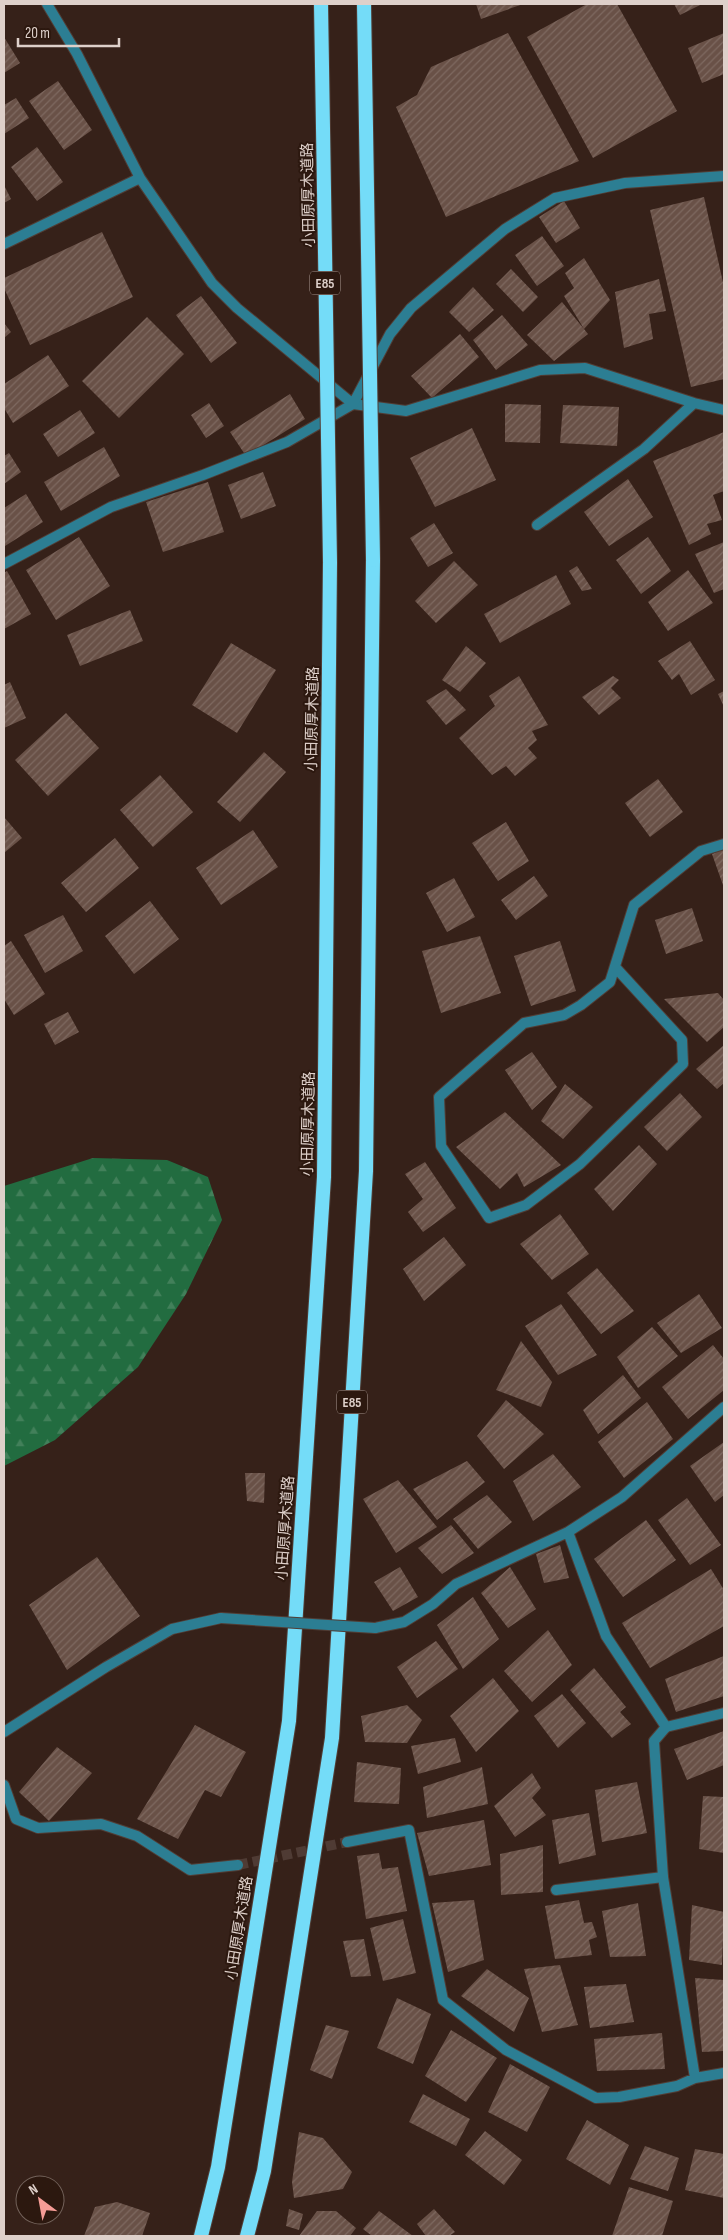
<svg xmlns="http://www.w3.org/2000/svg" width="728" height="2240" viewBox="0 0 728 2240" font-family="'Sofia Sans Condensed','Noto Sans JP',sans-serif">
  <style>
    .forest { fill: url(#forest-firs) }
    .building { fill: url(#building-hatch) }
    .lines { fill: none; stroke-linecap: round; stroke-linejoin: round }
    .minor-tunnel { stroke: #4f3b34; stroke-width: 10; stroke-dasharray: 10 5; stroke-linecap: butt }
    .service-casing { stroke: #513d35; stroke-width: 12 }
    .minor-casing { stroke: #513d35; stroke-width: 12 }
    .trunk-casing { stroke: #513d35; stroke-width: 16 }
    .service { stroke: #2c7e93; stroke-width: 10 }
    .minor { stroke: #2c7e93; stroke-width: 10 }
    .trunk { stroke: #74dcf8; stroke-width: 14 }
    .minor-bridge-casing { stroke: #513d35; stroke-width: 12; stroke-linecap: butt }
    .trunk-bridge-casing { stroke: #513d35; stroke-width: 16; stroke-linecap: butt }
    .minor-bridge { stroke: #2c7e93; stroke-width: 10 }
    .trunk-bridge { stroke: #74dcf8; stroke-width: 14 }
    .labels { text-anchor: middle; stroke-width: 4; stroke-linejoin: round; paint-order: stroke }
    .shield { fill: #2c180f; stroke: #a99992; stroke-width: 1 }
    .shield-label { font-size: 14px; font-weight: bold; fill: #ded0ca }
    .street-label { font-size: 15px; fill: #ded0ca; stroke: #2c180f }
  </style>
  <defs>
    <pattern id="forest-firs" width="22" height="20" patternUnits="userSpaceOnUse" patternTransform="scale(1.25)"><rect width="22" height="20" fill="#226c40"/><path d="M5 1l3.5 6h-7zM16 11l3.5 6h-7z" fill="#42805a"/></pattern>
    <pattern id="building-hatch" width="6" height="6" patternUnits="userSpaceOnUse" patternTransform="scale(1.25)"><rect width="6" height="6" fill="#695147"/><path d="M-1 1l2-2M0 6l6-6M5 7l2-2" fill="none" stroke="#7e6960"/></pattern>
  </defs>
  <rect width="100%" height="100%" fill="#362119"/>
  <path class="forest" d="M93,1158L167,1160L208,1177L222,1220L186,1294L138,1367L55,1440L4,1466V1186Z"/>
  <path class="building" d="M476,4H523L481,19Z
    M587,4H617L677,111L593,158L527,37Z
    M674,4H702L680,15Z
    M508,33L579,161L446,217L396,107L417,95L431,67Z
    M724,33V74L702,83L688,48Z
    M4,37L20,63L4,73Z
    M58,81L92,130L64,150L29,101Z
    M16,98L29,118L4,134V105Z
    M37,147L63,182L37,201L11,167Z
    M4,185L11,199L4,203Z
    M704,197L724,287V379L691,387L650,210Z
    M564,201L580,228L556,243L539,217Z
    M102,232L133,297L30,345L4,288V278Z
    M542,236L564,266L537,286L515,255Z
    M584,258L610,300L584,329L588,334L554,361L527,335L562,302L584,329L564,296L574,288L565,273Z
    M511,269L538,297L523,312L496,284Z
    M659,279L666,311L649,314L653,339L624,348L615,292Z
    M473,287L494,310L469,332L449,312Z
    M201,296L237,343L211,363L176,315Z
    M502,315L528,345L496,370L473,340Z
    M147,317L184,354L119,418L82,381Z
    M4,323L11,332L4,338Z
    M460,334L479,357L432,398L411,376Z
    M48,355L69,386L13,423L4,408V384Z
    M290,394L305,419L246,456L230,432Z
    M209,403L224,426L206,438L191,415Z
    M505,404L541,405L540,443L505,442Z
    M563,405L619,407L617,446L560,443Z
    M80,410L95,433L58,457L43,434Z
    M472,428L496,480L435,507L410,458Z
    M724,432V491L713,495L722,520L707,524L711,534L689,545L653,461Z
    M104,447L120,476L61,511L44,482Z
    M9,453L21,472L4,484V456Z
    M263,472L276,506L241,519L228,485Z
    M628,479L653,517L609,546L584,512Z
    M208,482L224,532L163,552L146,502Z
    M26,494L43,522L5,546L4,508Z
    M434,523L453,553L428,567L410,538Z
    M79,537L110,586L56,620L26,570Z
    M648,537L671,571L641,594L616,560Z
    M724,542V589L714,593L695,554Z
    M454,561L478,585L436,623L415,601Z
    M577,566L592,589L582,591L569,571Z
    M688,570L713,603L668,631L648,602Z
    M7,571L31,614L4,629V573Z
    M556,575L571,604L500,643L484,614Z
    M130,610L143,641L80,666L67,635Z
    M690,641L715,680L691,695L679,674L672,680L658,661Z
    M231,643L276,670L237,733L192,705Z
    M466,646L486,663L460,692L442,680Z
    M519,676L548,725L532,731L537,740L528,748L537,758L515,776L506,766L492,775L459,738L495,706L489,696Z
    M613,676L619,680L611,688L621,698L599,715L582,697Z
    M10,682L26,718L4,728V685Z
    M446,689L466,710L446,725L426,701Z
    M724,691V707L718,694Z
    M66,713L99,748L48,796L15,760Z
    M264,752L286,772L240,822L217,802Z
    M160,775L193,812L153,847L120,810Z
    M658,779L683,812L650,837L625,803Z
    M4,817L22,838L4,853Z
    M506,822L529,861L498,881L472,843Z
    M253,830L278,867L221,905L196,868Z
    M115,838L139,868L86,912L61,883Z
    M724,849V888L712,854Z
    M534,876L548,896L516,920L501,900Z
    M454,878L475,917L447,932L426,893Z
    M150,901L179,939L134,974L105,936Z
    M692,908L703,941L666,954L655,920Z
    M63,915L83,951L45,973L24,935Z
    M480,936L501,993L441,1013L422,951Z
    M11,941L45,994L14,1015L4,999V946Z
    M560,941L576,991L531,1006L514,956Z
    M718,993L724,1000V1027L707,1042L664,999Z
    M68,1012L79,1032L55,1045L44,1024Z
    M724,1045V1083L717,1089L696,1069Z
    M532,1052L557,1087L532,1110L505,1070Z
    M565,1084L593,1107L563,1139L541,1121Z
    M680,1093L702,1117L667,1151L644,1127Z
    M505,1112L561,1165L524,1187L517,1173L500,1189L456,1147Z
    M639,1145L657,1164L613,1211L594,1189Z
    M425,1162L456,1208L423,1232L408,1212L423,1199L405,1174Z
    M560,1214L589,1254L552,1280L520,1244Z
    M444,1237L466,1265L424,1301L403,1269Z
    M597,1268L634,1311L601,1334L567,1293Z
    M699,1294L722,1328L681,1353L657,1323Z
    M561,1304L597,1355L558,1375L525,1326Z
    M652,1327L678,1356L638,1388L617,1357Z
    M521,1341L552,1382L541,1407L496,1390Z
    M713,1345L724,1359V1390L688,1419L662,1387Z
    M623,1375L641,1398L598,1434L583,1410Z
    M506,1400L544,1434L504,1469L477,1436Z
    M647,1402L673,1439L624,1478L598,1442Z
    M724,1442V1495L715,1502L690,1466Z
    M553,1454L581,1487L533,1521L513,1481Z
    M467,1461L485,1482L437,1520L413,1489Z
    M245,1473H265L264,1503L247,1501Z
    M398,1480L437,1527L396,1553L363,1499Z
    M487,1495L512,1522L478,1549L453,1519Z
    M687,1498L721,1545L690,1565L658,1520Z
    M646,1520L676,1560L623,1597L594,1559Z
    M451,1525L474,1553L442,1574L418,1548Z
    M560,1545L569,1578L544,1583L536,1554Z
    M97,1557L140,1616L67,1670L29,1605Z
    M400,1567L418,1597L393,1611L374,1582Z
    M510,1567L536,1609L508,1628L481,1593Z
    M711,1569L724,1590V1626L650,1668L622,1623Z
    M473,1597L499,1639L463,1669L437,1625Z
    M548,1630L572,1665L532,1702L504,1671Z
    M436,1641L458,1669L417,1698L397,1667Z
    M724,1656V1696L676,1712L665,1679Z
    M594,1668L626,1707L620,1712L631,1724L612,1738L570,1690Z
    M493,1678L519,1711L476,1752L450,1716Z
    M562,1694L586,1723L558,1748L534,1716Z
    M407,1705L422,1720L407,1743L365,1742L361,1716Z
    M195,1725L246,1752L221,1797L205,1790L178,1839L137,1819Z
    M724,1731V1765L687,1780L674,1749Z
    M455,1738L461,1762L418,1774L411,1746Z
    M57,1747L92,1773L49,1821L19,1792Z
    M357,1762L401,1768L399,1804L354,1802Z
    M482,1767L488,1804L427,1818L423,1787Z
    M532,1773L541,1788L532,1798L546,1815L515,1837L494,1806Z
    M637,1782L647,1833L602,1842L595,1790Z
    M703,1796L724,1797V1853L699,1849Z
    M589,1813L596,1855L559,1864L552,1820Z
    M484,1820L491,1865L429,1876L417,1833Z
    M543,1845V1892L501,1895L500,1854Z
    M379,1853L382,1869L398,1867L407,1911L366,1919L357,1856Z
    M474,1900L484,1960L448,1972L432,1903Z
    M579,1900L584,1923L592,1922L597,1937L589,1940L592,1955L555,1959L545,1906Z
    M638,1903L646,1956L610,1957L602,1911Z
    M692,1905L724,1912L722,1965L689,1960Z
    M403,1919L416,1973L383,1981L370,1928Z
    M364,1939L371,1976L351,1977L343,1941Z
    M560,1965L578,2025L542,2032L524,1969Z
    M487,1969L529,1998L514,2032L461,1996Z
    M695,1978L724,1980V2051L702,2052Z
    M626,1984L634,2022L590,2028L584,1987Z
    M397,1998L431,2014L413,2064L377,2048Z
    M326,2025L349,2031L332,2079L310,2070Z
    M451,2030L497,2058L466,2102L425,2076Z
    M662,2033L665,2069L597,2071L594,2039Z
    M510,2064L550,2087L527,2132L488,2112Z
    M423,2094L470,2119L456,2146L409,2122Z
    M587,2120L629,2145L610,2185L566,2159Z
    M485,2131L522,2160L504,2185L465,2155Z
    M299,2132L323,2138L352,2172L343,2189L294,2198L292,2182Z
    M645,2146L679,2158L668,2191L630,2179Z
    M695,2149L724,2154V2198L685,2190Z
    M629,2187L673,2201L662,2236H612Z
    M117,2202L150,2213L142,2236H84L95,2207Z
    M289,2209L303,2214L299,2230L286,2226Z
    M434,2209L455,2232L449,2236H426L417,2224Z
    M317,2211H336L356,2228L350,2236H299Z
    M379,2211L413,2236H372L363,2229Z"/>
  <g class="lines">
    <path class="minor-tunnel" d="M238,1865L347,1842"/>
    <g class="service-casing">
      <path id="service" d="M353,404L406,411L540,370L585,368L694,403L724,410
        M537,525L644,449L694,403
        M666,1727L724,1713
        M4,1785L16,1819L38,1828L101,1824L137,1836L190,1870L238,1865
        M556,1890L663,1877"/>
    </g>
    <g class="minor-casing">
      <path id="minor" d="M47,4L77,54L140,178L212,283L237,308L353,404
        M4,244L140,178
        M4,564L111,507L203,475L287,442L353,404L390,334L411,308L505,229L555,198L625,183L724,176
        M616,968L682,1040L683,1064L580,1164L526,1205L489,1218L441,1146L439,1097L524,1023L564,1015L581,1005L610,982L634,905L701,851L724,844
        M568,1532L606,1636L666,1727L654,1741L663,1877L695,2078L724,2073
        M375,1628L404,1622L433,1604L456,1584L568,1532L622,1497L724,1407
        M4,1732L106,1667L172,1629L221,1618
        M347,1842L409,1830L443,2000L506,2050L596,2098L619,2097L677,2086L695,2078"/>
    </g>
    <g class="trunk-casing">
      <path id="trunk" d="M201,2236L218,2167L289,1721L324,1177L330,562
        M247,2236L264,2171L332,1738L366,1171L373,560"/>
    </g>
    <use href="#service" class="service"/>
    <use href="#minor" class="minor"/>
    <use href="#trunk" class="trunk"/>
    <g class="minor-bridge-casing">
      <path id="minor-bridge" d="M221,1618L375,1628"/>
    </g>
    <g class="trunk-bridge-casing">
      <path id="trunk-bridge" d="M321,4L330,562
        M364,4L373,560"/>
    </g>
    <use href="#minor-bridge" class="minor-bridge"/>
    <use href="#trunk-bridge" class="trunk-bridge"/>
  </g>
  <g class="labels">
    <g class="shield">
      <rect x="310" y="271.5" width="30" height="23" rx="4"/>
      <rect x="337" y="1390.5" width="30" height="23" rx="4"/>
    </g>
    <g class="shield-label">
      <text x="325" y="288">E85</text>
      <text x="352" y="1407">E85</text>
    </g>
    <g class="street-label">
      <text transform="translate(308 195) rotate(-91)" y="5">小田原厚木道路</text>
      <text transform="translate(312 719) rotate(-89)" y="5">小田原厚木道路</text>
      <text transform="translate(308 1124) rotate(-89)" y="5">小田原厚木道路</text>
      <text transform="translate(285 1528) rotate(-86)" y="5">小田原厚木道路</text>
      <text transform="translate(239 1928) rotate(-81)" y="5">小田原厚木道路</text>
    </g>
  </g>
  <rect width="728" height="2240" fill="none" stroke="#ded0ca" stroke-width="10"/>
  <g transform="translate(40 2200) rotate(328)"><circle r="24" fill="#2c180f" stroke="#73625a"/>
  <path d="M0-4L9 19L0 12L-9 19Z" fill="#f59c96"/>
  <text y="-8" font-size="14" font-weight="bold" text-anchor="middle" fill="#ded0ca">N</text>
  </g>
  <path d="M18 38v8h101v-8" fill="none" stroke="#ded0ca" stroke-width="2.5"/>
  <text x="25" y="38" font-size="15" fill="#ded0ca" stroke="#2c180f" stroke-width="4" paint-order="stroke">20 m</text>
</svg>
